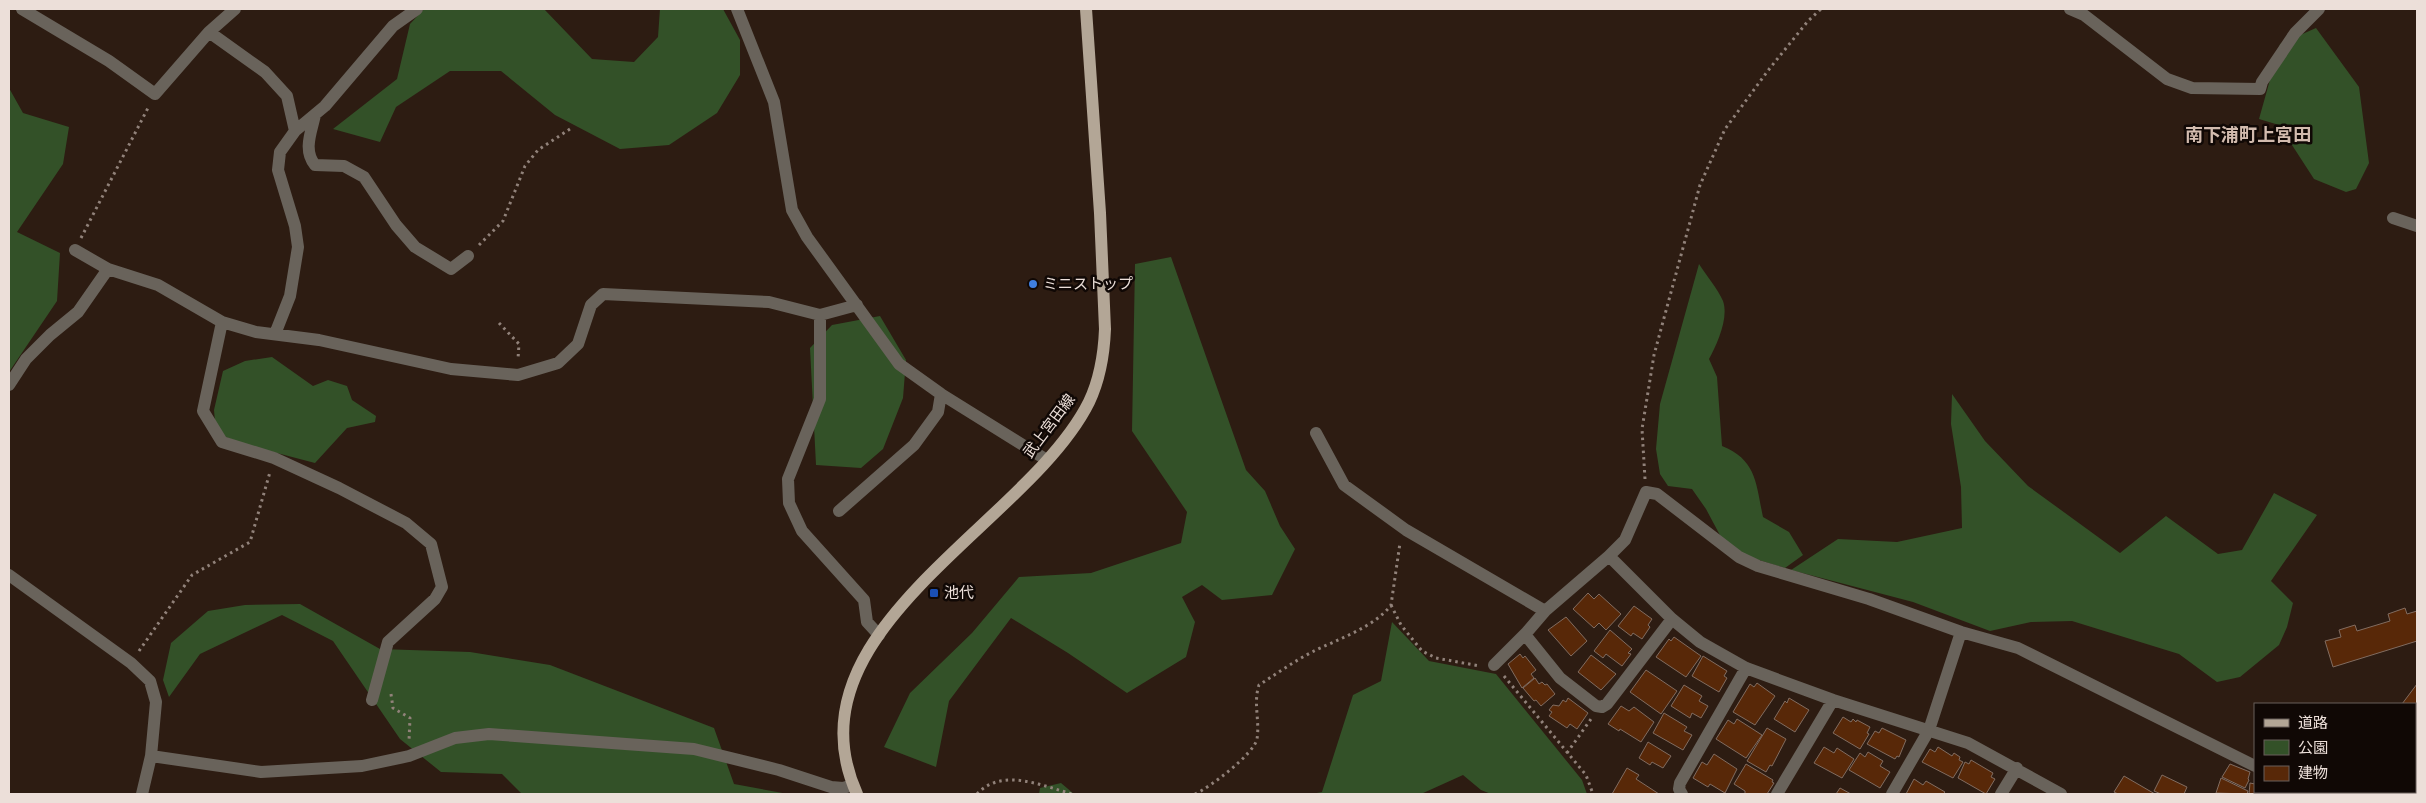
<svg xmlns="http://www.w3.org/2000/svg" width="2426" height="803" viewBox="0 0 2426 803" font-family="'Work Sans','Noto Sans JP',sans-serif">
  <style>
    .green { fill: #335128 }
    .building { fill: #582808; stroke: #816c60 }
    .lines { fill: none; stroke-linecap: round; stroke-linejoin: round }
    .path { stroke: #91827a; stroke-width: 3; stroke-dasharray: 2.5 4; stroke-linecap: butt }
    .minor { stroke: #69635b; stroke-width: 12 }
    .major { stroke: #b3a696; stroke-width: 12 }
    .shop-dot { fill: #3f7fe0; stroke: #100805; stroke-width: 2 }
    .transit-dot { fill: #1a4fb4; stroke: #100805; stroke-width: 2 }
    .labels { text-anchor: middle; stroke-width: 5; stroke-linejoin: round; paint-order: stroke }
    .poi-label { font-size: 15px; fill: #ecdfd9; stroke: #100805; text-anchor: start }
    .street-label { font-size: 15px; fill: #ecdfd9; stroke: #100805 }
    .quarter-label { font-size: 18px; font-weight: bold; fill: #d2bbae; stroke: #100805 }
  </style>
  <rect width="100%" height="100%" fill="#2d1c12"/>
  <path class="green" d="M424,9H544L592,59L634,62L658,37L660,9H723L740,40V75L717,113L669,145L620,149L555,115L501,71H450L396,107L380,142L333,129L397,79L410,24Z
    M2316,28L2359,87L2369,163L2356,189L2346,192L2314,179L2279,125L2259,119L2280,44Z
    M9,88L23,113L69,127L63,164L17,232L60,253L57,301L9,372Z
    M1171,257L1246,470L1265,491L1280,526L1295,549L1272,595L1222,600L1202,585L1182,597L1195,622L1186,657L1127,693L1068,653L1011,618L949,701L936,767L884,747L910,693L972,633L1019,577L1091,573L1181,543L1187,512L1132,431L1135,264Z
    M1699,264C1706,275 1718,289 1723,301C1729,318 1717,344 1709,359L1717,377L1722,446C1757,460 1756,484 1763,517L1789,532L1803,555L1785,568L1749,557L1722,539L1706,509L1692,489L1668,486L1660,474L1656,449L1660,404Z
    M880,316L906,360L903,398L883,449L861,468L816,465L810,348L832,325Z
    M272,357L313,386L328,380L347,386L352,400L376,416L375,422L347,428L315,463L243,444L216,433L214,410L223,371L245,361Z
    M1952,394L1985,441L2028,486L2120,553L2166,516L2218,554L2242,550L2274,493L2317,515L2271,581L2293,603L2287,627L2279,645L2240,677L2217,682L2179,654L2072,621L2031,622L1990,631L1913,602L1791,570L1838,539L1897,542L1962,528L1961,487L1951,424Z
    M300,604L380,649L470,652L550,665L714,728L734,784L788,794H522L502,774L441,772L400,739L333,641L282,615L200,654L169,697L163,680L171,643L208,611L245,605Z
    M1392,622L1429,661L1496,674L1582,780L1587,794H1491L1481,790L1463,775L1421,794H1311L1322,792L1353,695L1381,681Z
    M1061,783L1074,794H1039L1040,788Z"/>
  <path class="building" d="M1588,593L1594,599L1599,594L1621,614L1606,630L1599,623L1594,628L1573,609Z
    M1634,606L1652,619L1648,625L1650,627L1642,639L1633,633L1631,636L1618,626Z
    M2405,608L2407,614L2417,611V641L2333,667L2325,641L2341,637L2339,630L2355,625L2357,631L2390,621L2388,614Z
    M1566,617L1587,641L1571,656L1548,630Z
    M1610,630L1632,649L1628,653L1631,654L1622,666L1606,654L1603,658L1594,651Z
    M1674,637L1701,656L1686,677L1656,657L1669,639L1671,641Z
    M1520,654L1523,658L1525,656L1536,670L1531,674L1534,678L1522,688L1508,664Z
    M1591,655L1616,674L1601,690L1578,672Z
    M1703,656L1727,671L1724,676L1727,678L1719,692L1692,676Z
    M1646,670L1677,691L1661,714L1630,692Z
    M1535,678L1539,684L1542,682L1545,685L1547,684L1555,694L1541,706L1536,700L1534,701L1523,688Z
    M1757,683L1775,696L1755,725L1733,712L1750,684L1754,687Z
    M2417,684V718L2415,722V704H2402Z
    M1684,685L1702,696L1699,701L1708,706L1701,718L1692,713L1690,718L1671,706Z
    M1568,698L1588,713L1577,729L1570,724L1567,728L1549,716L1552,712L1549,710L1553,705L1559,706L1563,700L1566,702Z
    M1789,698L1809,710L1795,732L1774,719L1785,701L1787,703Z
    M1621,706L1629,711L1634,707L1654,722L1641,742L1620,729L1619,731L1608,724Z
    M1664,713L1687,727L1684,731L1692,735L1683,750L1653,733Z
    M1843,717L1851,722L1853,719L1856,722L1857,720L1870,727L1867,733L1869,734L1860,749L1833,733Z
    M1737,719L1762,735L1746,758L1716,739L1728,720L1734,724Z
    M1767,728L1786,739L1772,766L1770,765L1766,772L1747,761Z
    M1882,728L1906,740L1899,757L1897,756L1895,759L1867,744L1875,731L1879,733Z
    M1648,742L1671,756L1663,768L1652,762L1650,765L1639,758Z
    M1824,747L1834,753L1837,748L1854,759L1842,778L1814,763Z
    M1938,747L1952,756L1954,753L1960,757L1959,760L1963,762L1953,778L1922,762L1930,749L1935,752Z
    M1868,752L1883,761L1880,766L1890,772L1880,788L1849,770L1860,753L1865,757Z
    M1714,754L1737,769L1725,793L1710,784L1708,787L1693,778L1702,762L1707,765Z
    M1971,760L1993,773L1991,777L1995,779L1986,794L1958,778L1965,762L1969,764Z
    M1746,764L1773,780L1772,782L1774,783L1767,794H1745V791L1734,784Z
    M2230,764L2250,772L2248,779L2249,780L2245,788L2222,777Z
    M1627,768L1639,775L1636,779L1659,794H1612Z
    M2162,775L2187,787L2184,794H2161L2154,791Z
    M2124,776L2155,794H2118L2114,792Z
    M2221,778L2248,791L2247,794L2216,793Z
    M1914,779L1923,785L1926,781L1945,792L1943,794H1906Z
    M2250,783L2255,784V792L2286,794H2249Z
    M1840,788L1851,794H1836Z"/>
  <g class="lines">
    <path class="path" d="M81,238L149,106
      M479,245L503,221L525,166L538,150L570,129
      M499,323L519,344L518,359
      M1645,479L1642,429L1654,355L1700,185L1725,129L1770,68L1808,21L1821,9
      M1391,605L1401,625L1422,651L1436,658L1480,666
      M139,651L192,575L250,542L270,472
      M1504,676L1586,775L1593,794
      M391,694L393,708L410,718L409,741
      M1567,753L1591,719
      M977,794C1002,767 1043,786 1072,794
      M1195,794C1209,788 1254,754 1257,739C1260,721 1253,703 1259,685C1276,674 1293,662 1312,652C1336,640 1375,627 1391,605L1400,543"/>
    <path class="minor" d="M22,9L109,61L155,94L209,32L235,9
      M737,9L774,102L792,210L807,237L899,364L941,394L938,412L914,445L839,511
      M2070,9L2084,15L2167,79L2192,88L2260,89L2262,82L2295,33L2319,9
      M209,32L265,72L287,96L295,131
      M315,115C311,133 303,150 315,165L344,166L364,177L396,225L415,247L451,269L468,256
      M2393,218L2417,226
      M75,250L108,269
      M820,315V399L788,479L789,503L802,531L864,600L867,622L879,635
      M222,322L203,411L222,442L274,458L339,488L406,523L431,544L442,587L435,599L388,642L372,700
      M275,334L290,296L298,247L295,226L278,170L280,152L295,131L325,106L393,26L417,9
      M9,385L26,359L50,335L78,312L108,269L158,285L222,322L256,332L319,340L451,369L518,375L558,363L578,344L591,305L603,294L769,302L820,315L857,305
      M941,394L1047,460
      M1316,433L1344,485L1406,530L1545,611
      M1609,556L1545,611L1527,632V637L1560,678L1596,706L1602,707L1607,704L1672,619
      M9,575L131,663L150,681L156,702L151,756L142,794
      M1494,665L1527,632
      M2415,751L2417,747
      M151,756L261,772L362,766L409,756L455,738L489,734L694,749L779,770L831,787L843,788L853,785
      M2303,792L2308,794
      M1682,794L1679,789L1680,783L1746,668
      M1777,794L1833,700
      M1892,794L1929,730L1961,632
      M2001,794L2017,768
      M2061,794L1968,743L1833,700L1746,668L1700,642L1672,619L1609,556L1625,540L1646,492L1657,494L1739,557L1758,566L1869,599L1961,632L2018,648L2255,766
      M2385,794L2386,792"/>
    <path class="major" d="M857,794C783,630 1028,525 1089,402C1100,379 1104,354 1105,329L1100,213L1086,9"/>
  </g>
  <circle class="shop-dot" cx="1033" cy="284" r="5"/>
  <rect class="transit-dot" x="929" y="588" width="10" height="10" rx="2.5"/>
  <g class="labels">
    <g class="poi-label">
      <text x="1043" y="289">ミニストップ</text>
      <text x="944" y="598">池代</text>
    </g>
    <g class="street-label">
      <text transform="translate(1049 426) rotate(-53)" y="5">武上宮田線</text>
    </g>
    <g class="quarter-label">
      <text x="2248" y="141">南下浦町上宮田</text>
    </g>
  </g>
  <rect width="2426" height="803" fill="none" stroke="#ecdfd9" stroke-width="20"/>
  <rect x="2254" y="703" width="162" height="90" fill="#100805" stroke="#685e5a"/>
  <rect x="2264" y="719" width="25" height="8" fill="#b3a696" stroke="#685e5a"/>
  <text x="2298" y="728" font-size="15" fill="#ecdfd9">道路</text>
  <rect x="2264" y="740" width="25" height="15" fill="#335128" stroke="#685e5a"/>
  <text x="2298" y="753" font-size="15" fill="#ecdfd9">公園</text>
  <rect x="2264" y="766" width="25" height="15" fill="#582808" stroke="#685e5a"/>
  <text x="2298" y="778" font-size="15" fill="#ecdfd9">建物</text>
</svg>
